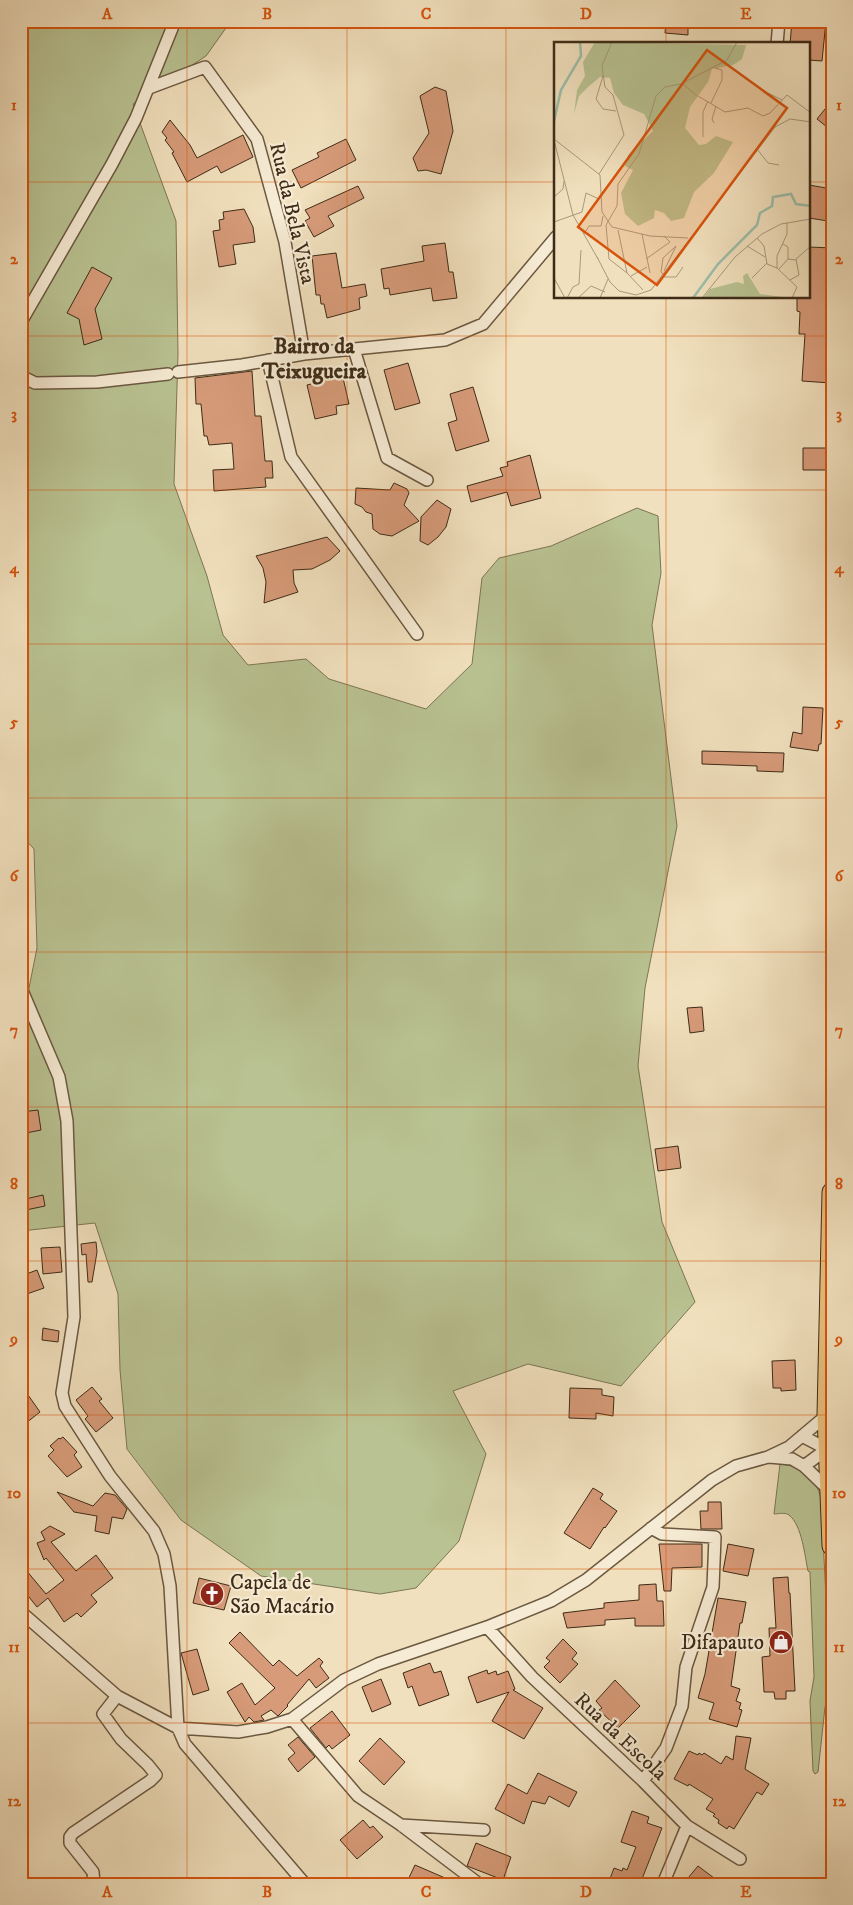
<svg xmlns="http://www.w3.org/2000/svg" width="853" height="1905" viewBox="0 0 853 1905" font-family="'IM FELL DW Pica',serif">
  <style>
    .green { fill: #b9c292; stroke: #7c7654 }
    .building { fill: #d79b79; stroke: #3e2b17 }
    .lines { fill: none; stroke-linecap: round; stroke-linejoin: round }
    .street-casing { stroke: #6b5840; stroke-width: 14 }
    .primary-casing { stroke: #3e2b17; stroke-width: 21 }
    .street { stroke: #f6ebd4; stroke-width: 11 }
    .primary { stroke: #e8c07e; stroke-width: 19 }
    .grid { fill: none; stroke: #d7540d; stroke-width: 1; stroke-opacity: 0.55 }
    .labels { text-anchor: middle; stroke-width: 4.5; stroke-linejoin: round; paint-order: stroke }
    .street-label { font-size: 21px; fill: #3e2b17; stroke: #f6ebd4 }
    .poi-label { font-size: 21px; fill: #3e2b17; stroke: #f6ebd4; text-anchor: start }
    .neighbourhood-label { font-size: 22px; font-weight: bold; fill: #3e2b17; stroke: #f6ebd4 }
    .inset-river { fill: none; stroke: #9cbeab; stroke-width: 2.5 }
    .inset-road { fill: none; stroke: #a9987b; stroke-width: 1 }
    .view { fill: #d7540d; fill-opacity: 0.15; stroke: #d7540d; stroke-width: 2.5 }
    .inset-edge { fill: none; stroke: #3e2b17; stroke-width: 2.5 }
    .neatline { fill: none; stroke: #d7540d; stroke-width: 2 }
    .grid-label { font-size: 16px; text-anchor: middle; font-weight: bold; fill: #d7540d }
  </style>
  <rect width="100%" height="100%" fill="#f1e0bd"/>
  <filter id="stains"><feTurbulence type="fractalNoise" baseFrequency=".004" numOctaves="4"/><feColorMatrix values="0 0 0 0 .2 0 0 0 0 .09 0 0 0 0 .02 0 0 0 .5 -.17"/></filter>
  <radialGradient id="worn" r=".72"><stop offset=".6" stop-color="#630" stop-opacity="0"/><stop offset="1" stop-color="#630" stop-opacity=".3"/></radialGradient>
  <path class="green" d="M21,21H231L206,56L133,104L176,221L178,354L174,484L207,576L223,635L248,665L306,659L329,679L426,709L472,664L482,578L499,558L551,546L637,508L658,516L661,573L652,625L677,826L645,988L638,1066L662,1222L695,1302L621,1386L528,1364L453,1391L486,1454L459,1541L416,1588L380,1594L261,1576L181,1520L127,1449L120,1370L118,1294L95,1223L21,1231V1028L37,948L34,849L21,835Z
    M780,1464C802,1466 815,1477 821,1498L831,1697L825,1707L818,1772L815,1774L813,1771L810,1701L814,1677L810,1572L808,1571C805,1557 802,1525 789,1515C785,1512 778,1514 774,1514Z"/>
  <path class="building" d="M666,21H688V35L665,33Z
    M792,21H826L822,61L809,60V44H790Z
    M435,87L446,91L453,131L441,174L426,170L418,171L413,158L429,133L420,96Z
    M825,109L832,115V131L817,119Z
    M170,120L190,145L197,158L243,135L253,157L221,173L217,166L187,182L172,153L174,152L165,140L167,138L162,132Z
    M346,139L356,160L301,188L292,170L319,157L317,153Z
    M809,185L832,189V202L828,221L809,218Z
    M358,186L364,198L328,216L334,226L314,237L305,221L310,218L305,210Z
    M244,209L253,227L255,242L233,245L236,264L219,267L213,231L220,230L219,220L224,219L223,212Z
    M445,243L449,272H453L457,298L433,301L431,288L390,295L389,288L384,289L381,269L424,261L422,246Z
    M809,247L832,248L829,296L832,297L830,352V365H832L831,383L802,381L805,334H799L800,312L797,311V298H809Z
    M336,253L342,288L365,284L367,296L359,298L360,309L327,318L324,304H321L320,295H316L312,256Z
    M92,267L112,278L95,309L102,339L84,345L79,319L67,313Z
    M408,363L420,403L395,410L384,370Z
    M341,369L349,404L336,406L337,414L315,419L307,385L315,383L313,377L321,376L320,373Z
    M252,371L255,416H261L265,461H272L273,478H265L266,487L214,491L213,470L234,469L232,443L209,445L207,436H204L201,404H196L195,378Z
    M473,387L489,441L456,451L448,423L457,420L450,394Z
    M803,448H826V470H803Z
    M530,455L541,498L511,506L507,492L471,502L467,486L503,476L500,468L508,466L507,462Z
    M394,483L407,489L409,493L404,505L419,521L392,536L380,534L373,529L372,514L366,512L362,507L355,504L356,488L390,490Z
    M437,500L451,509L446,527L438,537L428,545L420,541L421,517Z
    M327,537L340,551L330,560L312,569L293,570L294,583L298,592L264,603L266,582L263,568L256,556Z
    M803,707L823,708L821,744H819L818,751L790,747L793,732L802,734Z
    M702,751L784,753L783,772L757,771V766L702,764Z
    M702,1007L704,1031L690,1033L687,1008Z
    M38,1110L41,1130L21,1134V1112Z
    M678,1146L681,1168L658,1171L655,1149Z
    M43,1195L45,1206L21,1211V1200Z
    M96,1242L97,1252L92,1282H88L86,1254L82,1255L81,1244Z
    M60,1247L62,1272L43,1274L41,1248Z
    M37,1270L44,1288L21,1296V1276Z
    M43,1328L59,1331L58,1342L42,1340Z
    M795,1360L796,1390L781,1391V1388H773L772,1361Z
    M21,1385L40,1412L21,1427Z
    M92,1387L102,1399L99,1401L113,1418L96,1432L85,1419L88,1416L76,1400Z
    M570,1388L602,1389V1395L614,1397L613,1416L596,1413V1419L569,1418Z
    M63,1437L77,1452L74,1455L82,1467L67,1477L48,1456L54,1450L50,1446L59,1438L60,1439Z
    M593,1488L603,1494L600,1499L617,1511L605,1528L604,1527L590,1549L564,1533Z
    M57,1492L93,1506L105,1493L115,1495L127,1509L123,1519L112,1517L109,1534L95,1531L97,1516L74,1512Z
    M708,1502H721L722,1529H701L700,1511H708Z
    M50,1526L65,1534L51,1542L76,1571L96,1555L113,1578L91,1595L97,1602L81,1617L77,1613L64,1622L48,1598L37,1607L21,1587V1564L46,1594L64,1580L46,1558L44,1560L37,1543L45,1540L41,1532Z
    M659,1544H702V1567L672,1568L671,1591H664Z
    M728,1544L754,1549L748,1576L723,1571Z
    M788,1577L789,1593H790L795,1691H786V1699H775L774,1692H764L762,1657L770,1656L769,1628H776L773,1578Z
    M199,1578L231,1586L224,1610L193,1603Z
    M656,1584L657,1601H663L664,1626H635V1618L605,1620V1625L567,1628L563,1613L604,1608V1603L639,1600V1585Z
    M718,1598L746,1602L742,1623H740L731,1686L740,1689L736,1701L741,1703L739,1709L742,1710L737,1727L709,1719L714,1703L698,1698L705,1674Z
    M240,1632L273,1666L279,1660L297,1676L319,1658L323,1662L320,1666L329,1678L316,1688L309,1679L287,1705L288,1706L278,1716L271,1710L261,1716L264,1720L254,1722L249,1717L245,1722L227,1692L242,1683L255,1705L275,1688L229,1643Z
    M563,1639L577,1653L572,1659L578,1664L560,1683L544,1667L550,1661L546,1658Z
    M197,1649L209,1690L193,1695L181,1653Z
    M430,1663L434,1673L441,1671L449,1695L419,1706L412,1686L408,1688L403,1673Z
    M487,1670L488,1674L496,1671L497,1675L508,1671L515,1689L513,1690L543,1708L524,1739L492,1721L509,1692L477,1703L468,1677Z
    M381,1679L391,1704L372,1712L362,1687Z
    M615,1680L640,1706L618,1728L599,1710L602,1708L596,1701Z
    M332,1711L350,1735L332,1749L329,1745L326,1748L310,1728Z
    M736,1736L751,1738L745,1769L769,1784L762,1795L757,1792L734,1829L729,1826L727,1829L718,1823L719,1820L713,1816L715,1814L706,1809L713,1799L689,1784L688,1786L674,1779L689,1751L698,1755L699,1753L702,1755L704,1753L721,1764L726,1756L733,1760Z
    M298,1737L315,1757L298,1772L288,1759L295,1753L288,1745Z
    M380,1738L405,1762L384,1785L359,1761Z
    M538,1773L577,1792L569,1807L549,1796L545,1804L532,1801L524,1824L495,1809L508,1784L527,1794Z
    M632,1811L649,1817L647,1823L662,1828L642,1879L652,1884H608L614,1868L622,1871L623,1868L627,1870L636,1847L621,1842Z
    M363,1820L370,1828L373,1826L383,1837L357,1859L340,1840Z
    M476,1843L511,1857L503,1880L467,1866Z
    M415,1865L459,1884H406Z
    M698,1866L722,1884H696L688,1878Z"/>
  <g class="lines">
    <g class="street-casing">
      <path id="street" d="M777,44L779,21
        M149,88L205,67L257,139L285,242L304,354
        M21,322L112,164L136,118L175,21
        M354,349L387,458L427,480
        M268,360L291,457L417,634
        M178,372L242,365L304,354L445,340L483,324L556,237
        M21,376L35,383L97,382L168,374
        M21,988L59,1077L67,1121L74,1317L62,1393L65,1406L110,1476L154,1531L164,1554L170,1586L178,1728L185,1744L305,1884
        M802,1436L827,1449L804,1466
        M769,1457L792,1459L804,1466L829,1490
        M21,1612L117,1696L178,1728L238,1732L267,1727L292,1719L344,1680L378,1664L487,1627L551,1601L586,1580L712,1480L736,1466L768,1457L789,1447L827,1415
        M487,1627L532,1677L643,1781L687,1826L740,1859
        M292,1719L358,1796L401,1825L479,1884
        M643,1781L666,1748L682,1706L686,1667L713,1587L715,1537L662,1534L651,1528
        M401,1825L484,1830
        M94,1884L93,1872L70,1843V1837L73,1833L150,1781L156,1775L148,1765L121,1739L103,1714L117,1696
        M663,1884L687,1826"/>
    </g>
    <g class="primary-casing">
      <path id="primary" d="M832,1192L827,1415L832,1546"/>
    </g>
    <use href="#street" class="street"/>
    <use href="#primary" class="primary"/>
  </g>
  <path class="grid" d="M187,21V1884M347,21V1884M506,21V1884M666,21V44M21,182H556M809,182H832M666,298V1884M21,336H832M21,490H832M21,644H832M21,798H832M21,952H832M21,1107H832M21,1261H832M21,1415H832M21,1569H832M21,1723H832"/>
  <defs>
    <g id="church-disc" transform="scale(1.25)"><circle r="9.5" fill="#8f2418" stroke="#f6ebd4"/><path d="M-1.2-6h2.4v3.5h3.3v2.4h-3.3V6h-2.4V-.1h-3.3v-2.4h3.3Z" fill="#fff"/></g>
    <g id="shop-disc" transform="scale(1.25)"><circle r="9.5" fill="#8f2418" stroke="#f6ebd4"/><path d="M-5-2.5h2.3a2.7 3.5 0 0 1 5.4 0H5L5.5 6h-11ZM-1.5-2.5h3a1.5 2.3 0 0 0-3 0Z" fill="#fff"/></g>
  </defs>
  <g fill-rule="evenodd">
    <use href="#church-disc" x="212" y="1594"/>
    <use href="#shop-disc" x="781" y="1642"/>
  </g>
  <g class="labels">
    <g class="street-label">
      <text transform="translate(293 213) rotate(77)" y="7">Rua da Bela Vista</text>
      <text transform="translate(621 1736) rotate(43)" y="7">Rua da Escola</text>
    </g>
    <g class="poi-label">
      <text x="230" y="1589">Capela de<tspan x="230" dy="24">São Macário</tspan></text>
      <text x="764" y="1649" text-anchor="end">Difapauto</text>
    </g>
    <g class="neighbourhood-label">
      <text x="314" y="353">Bairro da<tspan x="314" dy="25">Teixugueira</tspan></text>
    </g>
  </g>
  <g transform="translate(554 42)">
    <rect width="256" height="256" fill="#f1e0bd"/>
    <path d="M41,0L192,3L188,17L179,23L158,27L154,40L136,65L131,86L145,103L152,102L162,94L179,100L160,131L140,150L130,176L117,179L110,171L101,168L100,176L84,184L71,172L67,151L79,128L71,124L74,113L99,89L90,72L69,63L60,51L56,36L46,35L34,45L25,54L20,72L23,48L31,34L29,20ZM193,231L206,252L236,256H149L156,247L183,240L190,242L189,234Z" fill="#b9c292"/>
    <path class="inset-river" d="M0,79L7,48L27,14L26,0M139,256L164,222L203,183L206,171L218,164L219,155L237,152L242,162L257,164"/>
    <path class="inset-road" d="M49,34L42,57L49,67L62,69M128,41L143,54M214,51L228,58M144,54L171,70L194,66L209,74L216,71L233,53L257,71M157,61L168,38V28L161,26M160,81L158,77L162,64M149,95V70L154,59M0,97L46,133L48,170L58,185L96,194L134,196M0,98L19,173L44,217M203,107L214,121L225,123M45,132L70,93L59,53L51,45L48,24L58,0M0,155L9,147L10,139M0,180L28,170L32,151L45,157M233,181V192L223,214V226L243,245L238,256M64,188L73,231L89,248M30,192L35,184H47L49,174M88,192L96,231M203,196L210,204L213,222L223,226M229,202L234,205V217M193,204L211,215M43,215L56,240L65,249L82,253L97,248L221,85L236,77L257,80M92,217L116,200L110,194M225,227L234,217L242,218M73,231L55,217L52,183L63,164L64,142L85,112L102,54L111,45L127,42L173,18L183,0M109,232L107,230L109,216L122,204L110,229M77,234L93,225M108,235H122L129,225M0,236L11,256M198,236L213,221M236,238L245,233L242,217L257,204M13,256L19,245L25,242L27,208M24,256L37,244L51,250M46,256L54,237M148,256L181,215L208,192L227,182L257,177"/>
    <path class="view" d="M153,8L233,66L103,243L24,185Z"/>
    <rect width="256" height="256" class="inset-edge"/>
  </g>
  <rect width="853" height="1905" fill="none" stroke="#f1e0bd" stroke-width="55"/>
  <rect x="28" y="28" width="798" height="1850" class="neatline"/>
  <g class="grid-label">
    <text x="107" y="19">A</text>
    <text x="267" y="19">B</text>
    <text x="426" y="19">C</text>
    <text x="586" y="19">D</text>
    <text x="746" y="19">E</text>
    <text x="14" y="110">1</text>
    <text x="839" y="110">1</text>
    <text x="14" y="264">2</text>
    <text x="839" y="264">2</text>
    <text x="14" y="419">3</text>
    <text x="839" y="419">3</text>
    <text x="14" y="573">4</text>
    <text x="839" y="573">4</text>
    <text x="14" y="727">5</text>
    <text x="839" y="727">5</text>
    <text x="14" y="881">6</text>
    <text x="839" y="881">6</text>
    <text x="14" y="1035">7</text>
    <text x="839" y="1035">7</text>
    <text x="14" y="1189">8</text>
    <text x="839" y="1189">8</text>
    <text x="14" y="1344">9</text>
    <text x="839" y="1344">9</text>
    <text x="14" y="1498">10</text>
    <text x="839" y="1498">10</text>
    <text x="14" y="1652">11</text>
    <text x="839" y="1652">11</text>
    <text x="14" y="1806">12</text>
    <text x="839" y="1806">12</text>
    <text x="107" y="1897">A</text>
    <text x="267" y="1897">B</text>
    <text x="426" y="1897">C</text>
    <text x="586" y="1897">D</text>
    <text x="746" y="1897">E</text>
  </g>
  <rect width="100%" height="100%" filter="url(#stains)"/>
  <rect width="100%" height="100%" fill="url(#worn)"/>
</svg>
